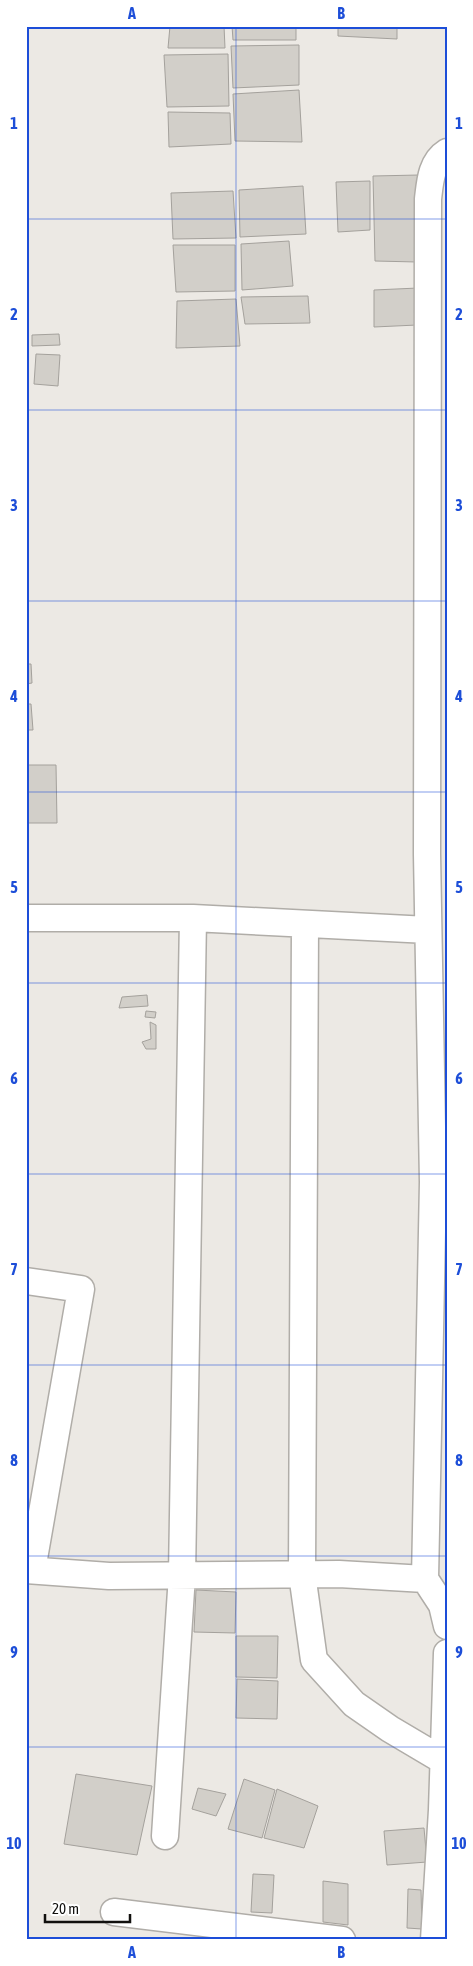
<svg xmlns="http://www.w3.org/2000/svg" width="473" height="1966" viewBox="0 0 473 1966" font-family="'Asap Condensed',sans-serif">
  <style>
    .building { fill: #d2cfc9; stroke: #a4a19c }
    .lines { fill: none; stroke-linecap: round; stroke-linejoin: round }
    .street-casing { stroke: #b0ada8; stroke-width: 29 }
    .street { stroke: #fff; stroke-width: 26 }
    .grid { fill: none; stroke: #1d4ed8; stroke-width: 1; stroke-opacity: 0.55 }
    .neatline { fill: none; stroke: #1d4ed8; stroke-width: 2 }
    .grid-label { font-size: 16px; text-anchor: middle; font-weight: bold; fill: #1d4ed8 }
  </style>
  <rect width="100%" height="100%" fill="#ece9e4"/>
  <path class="building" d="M170,26H224L225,48H168Z
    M232,26H296V40H233Z
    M338,26H397V39L338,36Z
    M299,45V85L233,88L231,46Z
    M228,54L229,106L167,107L164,55Z
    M299,90L302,142L235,141L233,94Z
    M168,112L230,113L231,144L169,147Z
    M419,175L417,262L375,261L373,176Z
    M370,181V230L338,232L336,182Z
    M303,186L306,234L240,237L239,190Z
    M233,191L236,238L173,239L171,193Z
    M289,241L293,286L242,290L241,244Z
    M173,245H235V291L176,292Z
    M418,288L417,325L374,327V290Z
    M308,296L310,323L245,324L241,297Z
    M236,299L240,346L176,348L177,301Z
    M59,334L60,345L32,346V335Z
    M36,354L60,355L58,386L34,384Z
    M26,664H31L32,683L26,684Z
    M26,704H31L33,730H26Z
    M26,765H56L57,823H26Z
    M147,995L148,1006L119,1008L122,997Z
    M146,1011L156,1012L155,1018L145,1017Z
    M150,1022L156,1025V1049H146L142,1042L151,1039Z
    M196,1590L236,1592L235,1633L194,1632Z
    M236,1636H278L277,1678L236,1677Z
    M237,1679L278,1681L277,1719L236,1718Z
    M76,1774L152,1786L137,1855L64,1844Z
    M244,1779L275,1790L262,1838L228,1829Z
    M198,1788L226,1794L216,1816L192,1809Z
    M277,1789L318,1806L304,1848L264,1838Z
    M424,1828L427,1862L387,1865L384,1831Z
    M253,1874L274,1875L272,1913L251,1912Z
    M323,1881L348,1884V1925L323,1922Z
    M408,1889L421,1890L422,1929L407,1928Z"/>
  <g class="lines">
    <g class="street-casing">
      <path id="street" d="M26,918H193L428,930
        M305,924L302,1574L314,1660L354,1704L390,1729L444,1761
        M26,1281L81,1289L32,1570
        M26,1570L109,1576L339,1574L425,1579L442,1605L447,1626
        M425,1579L433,1182L427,854L428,199C430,182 431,162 447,152
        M447,1653L442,1810L447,1808
        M165,1836L182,1575L193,918
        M114,1912L342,1940
        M434,1940L442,1810"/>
    </g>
    <use href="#street" class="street"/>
  </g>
  <path class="grid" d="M236,26V1940M26,219H447M26,410H447M26,601H447M26,792H447M26,983H447M26,1174H447M26,1365H447M26,1556H447M26,1747H447"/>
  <rect width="473" height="1966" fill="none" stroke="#ffffff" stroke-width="55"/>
  <path d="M45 1914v8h85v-8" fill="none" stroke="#11100e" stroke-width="2.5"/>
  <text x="52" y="1914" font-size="15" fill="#11100e" stroke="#ffffff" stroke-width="4" paint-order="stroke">20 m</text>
  <rect x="28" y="28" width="418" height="1910" class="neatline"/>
  <g class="grid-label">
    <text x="132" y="19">A</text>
    <text x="341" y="19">B</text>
    <text x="14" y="129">1</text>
    <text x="459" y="129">1</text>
    <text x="14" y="320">2</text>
    <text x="459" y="320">2</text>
    <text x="14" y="511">3</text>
    <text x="459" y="511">3</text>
    <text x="14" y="702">4</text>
    <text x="459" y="702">4</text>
    <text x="14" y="893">5</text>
    <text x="459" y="893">5</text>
    <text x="14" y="1084">6</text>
    <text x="459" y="1084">6</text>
    <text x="14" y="1275">7</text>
    <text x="459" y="1275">7</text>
    <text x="14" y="1466">8</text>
    <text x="459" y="1466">8</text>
    <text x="14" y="1658">9</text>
    <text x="459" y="1658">9</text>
    <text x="14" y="1849">10</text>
    <text x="459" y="1849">10</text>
    <text x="132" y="1958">A</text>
    <text x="341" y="1958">B</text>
  </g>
</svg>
